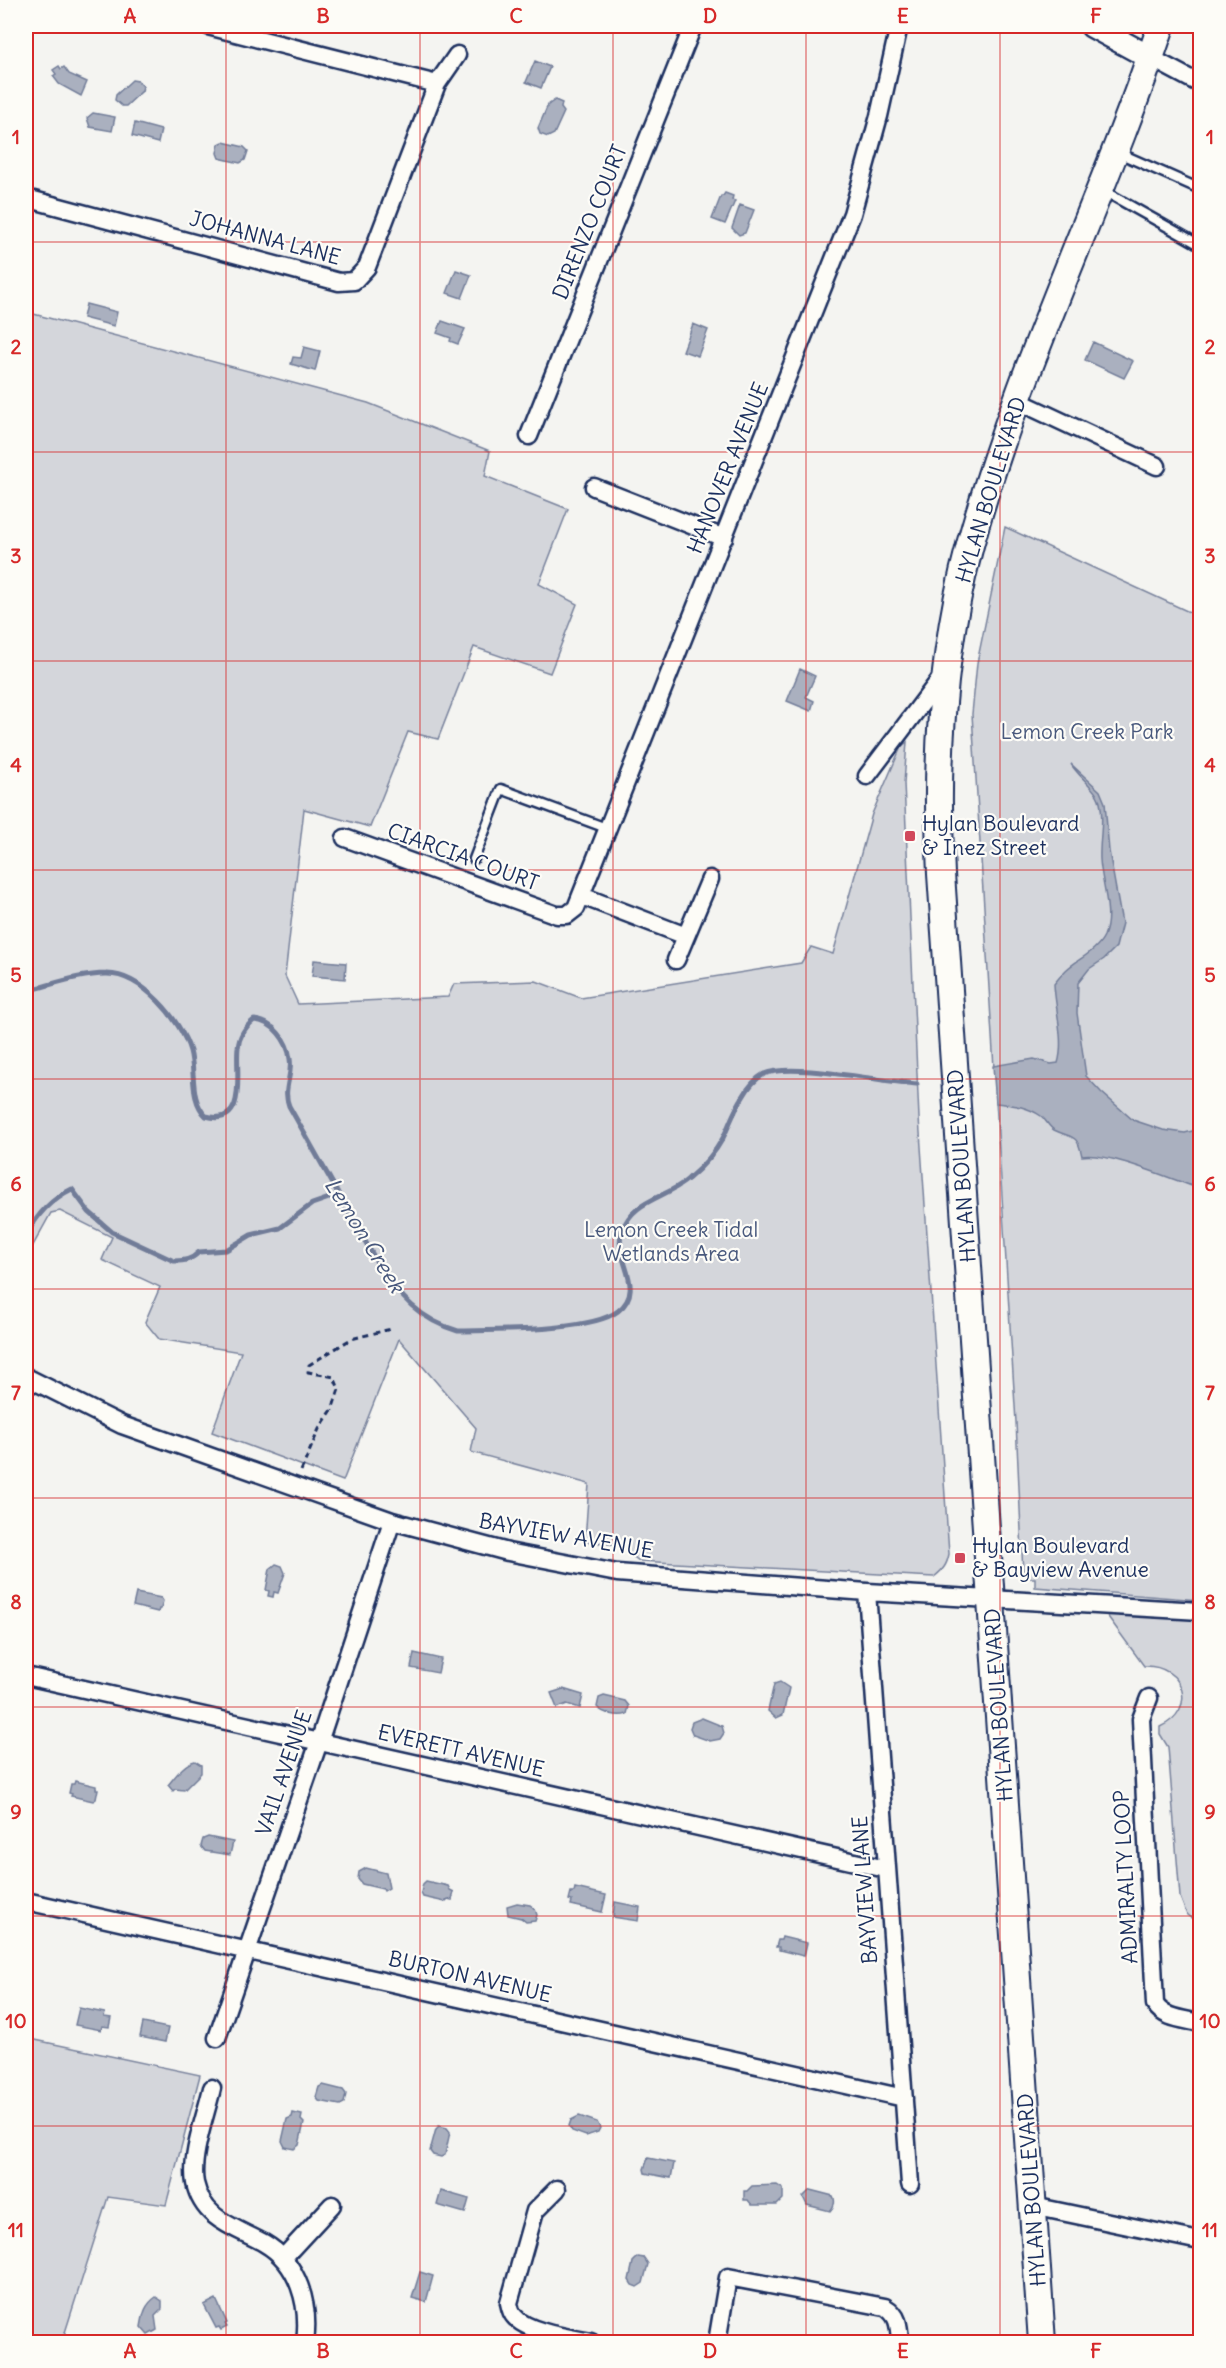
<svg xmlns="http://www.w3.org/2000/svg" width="1226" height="2368" viewBox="0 0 1226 2368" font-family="Delius,sans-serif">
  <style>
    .green { fill: #d4d6db; stroke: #78829c; stroke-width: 1.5 }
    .water { fill: #aab0bf; stroke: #717c98; stroke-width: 1.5 }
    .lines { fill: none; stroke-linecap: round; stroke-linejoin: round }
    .stream { stroke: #717c98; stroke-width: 5 }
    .lane-casing { stroke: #1b2f5e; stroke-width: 13 }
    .street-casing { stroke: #1b2f5e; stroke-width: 21 }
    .secondary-casing { stroke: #1b2f5e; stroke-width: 27 }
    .primary-casing { stroke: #1b2f5e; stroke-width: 30 }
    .path { stroke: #1b2f5e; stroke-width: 3; stroke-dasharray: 6 4.5; stroke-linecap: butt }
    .lane { stroke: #fdfcf7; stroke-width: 8 }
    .street { stroke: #fdfcf7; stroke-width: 16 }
    .secondary { stroke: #fdfcf7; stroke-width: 22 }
    .primary { stroke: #fdfcf7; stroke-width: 26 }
    .grid { fill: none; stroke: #d62828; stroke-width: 1.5; stroke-opacity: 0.55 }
    .poi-dot { fill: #d1495b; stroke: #fdfcf7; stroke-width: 2 }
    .labels { text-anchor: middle; stroke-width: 4.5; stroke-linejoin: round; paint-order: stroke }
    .street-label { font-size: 21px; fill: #1b2f5e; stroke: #fdfcf7 }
    .park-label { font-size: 21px; fill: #49597d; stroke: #fdfcf7 }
    .poi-label { font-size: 21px; fill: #1b2f5e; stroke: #fdfcf7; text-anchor: start }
    .water-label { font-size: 22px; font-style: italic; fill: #46567b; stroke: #fdfcf7 }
    .neatline { fill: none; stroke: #d62828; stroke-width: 2 }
    .grid-label { font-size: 20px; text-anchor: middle; font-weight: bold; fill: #d62828 }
  </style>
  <rect width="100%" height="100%" fill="#f4f4f1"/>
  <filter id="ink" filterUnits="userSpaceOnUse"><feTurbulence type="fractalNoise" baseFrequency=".0167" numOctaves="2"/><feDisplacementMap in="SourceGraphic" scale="12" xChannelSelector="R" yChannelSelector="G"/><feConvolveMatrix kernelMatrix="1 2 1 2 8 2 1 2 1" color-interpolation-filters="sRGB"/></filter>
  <g filter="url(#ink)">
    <path class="green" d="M26,312L368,403L490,451L485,476L568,509L539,584L577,604L550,673L474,647L438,739L408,732L370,827L304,809L285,976L298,1004L448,997L454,984L536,981L581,998L801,963L811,947L833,954L872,814L901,747L907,742L904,783L919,1118L949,1554C947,1565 943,1570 934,1577L639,1561L618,1545L585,1541L589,1484L471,1452L476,1428L399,1339L343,1481L212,1432L241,1352L159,1339L145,1322L160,1287L102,1260L112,1237L60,1211L51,1213L26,1258Z
      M1005,527L1200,617V1600L1035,1587V1578H1028V1574H1023L1016,1422L972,714L977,663Z
      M1106,1614L1200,1619V1924L1187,1915L1180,1897L1168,1747L1160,1734V1727C1199,1709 1184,1665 1144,1666Z
      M26,2038L200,2075L166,2205L108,2197L62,2342H26Z"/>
    <path class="water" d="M535,61L550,67L541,88L526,82Z
      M59,66L61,69L64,67L69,74L87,82L81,96L59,84L53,76L56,74L53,70Z
      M132,80L138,81L143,86L142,91L126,106H122L115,100L116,95Z
      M555,100L562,103L561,108L564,112L554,134L548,137L540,134L538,128L548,105Z
      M93,113L115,117L112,131L90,127L87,118Z
      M135,123L161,130L158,143L132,136Z
      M223,142L244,147L248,151L245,160L240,163L219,158L217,153L219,144Z
      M725,193L733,196L732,200L735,201L725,224L712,219L721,196H723Z
      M740,205L754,210L745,233L739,235L732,228Z
      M456,270L471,275L462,298L447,293Z
      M86,304L117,312L114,326L83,318Z
      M442,321L465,329L458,344L450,341L451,338L437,333Z
      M693,324L708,330L698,356L683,351Z
      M1093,342L1133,361L1124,378L1085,360Z
      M304,347L320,351L315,371L291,364L293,357L301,358Z
      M800,669L815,676L806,697L814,701L811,711L787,701Z
      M1071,764L1100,791L1105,803L1109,851L1122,923L1116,947L1104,959L1089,969L1078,983L1077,1013L1086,1076L1101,1092L1133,1120L1163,1130L1185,1133L1200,1129V1189C1174,1180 1107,1151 1082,1156C1077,1133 1073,1139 1054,1130C1049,1127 1046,1120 1041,1116C1027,1106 1012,1105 996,1103L993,1066L1034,1059L1051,1064L1058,1063C1065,1041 1055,1008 1054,984C1058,979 1062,974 1066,970C1078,959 1097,951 1104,936C1114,913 1101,883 1100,859C1099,840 1105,818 1099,799C1096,789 1078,776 1071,764Z
      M314,960L346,963L345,979L312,976Z
      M276,1564L282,1566L285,1573L278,1593L274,1592L273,1597L268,1596L269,1591L266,1590L270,1569Z
      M136,1593L161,1598L163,1601L161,1609H159L158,1612L133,1606Z
      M414,1653L441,1659L438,1673L411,1668Z
      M780,1682L789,1688L783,1715L776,1718L768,1711L774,1684Z
      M563,1689L583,1695L580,1708L567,1704L557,1708L551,1693Z
      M604,1696L625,1701L629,1706L627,1714C619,1717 603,1714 597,1707L599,1698Z
      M702,1718L722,1726L724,1733L720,1739L710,1741L693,1735L690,1728L692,1722Z
      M195,1761L201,1765V1773L184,1790L175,1789L173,1791L168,1785C175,1777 183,1764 195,1761Z
      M75,1781L96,1786V1789H98L96,1799L93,1801L71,1796L72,1794L69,1793L71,1784H74Z
      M208,1837L233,1842L230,1855L205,1851L201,1846L203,1839Z
      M366,1868L386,1873L389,1888L384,1891L383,1889L362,1884L358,1879L359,1872Z
      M426,1881L448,1886L450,1890L454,1892L452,1900L448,1899L445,1902L423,1897L421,1893L423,1884Z
      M575,1888L606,1895L602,1912L571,1905L572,1901L569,1900L571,1892H574Z
      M615,1902L640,1907L638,1921L613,1917Z
      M517,1903L530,1905L535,1909L537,1915L535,1921L526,1922L521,1918L508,1915L507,1906Z
      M782,1937L807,1943L804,1956L779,1950V1947H776L778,1940H781Z
      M79,2008L105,2013L104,2017L111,2018L109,2027L102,2026L101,2030L75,2025Z
      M143,2023L168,2028L165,2042L140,2037Z
      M323,2085L343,2090L346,2094L344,2103L340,2105L319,2101L316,2097L319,2087Z
      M293,2113L302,2115L301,2120L304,2123L299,2145L294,2149L285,2147L282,2141L287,2119L292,2117Z
      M579,2116L597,2122L600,2128L598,2132L586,2136L572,2131L569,2126L571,2120Z
      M439,2126L447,2128L450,2132L445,2155L441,2157L433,2155L430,2151L436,2129Z
      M648,2158L674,2163L671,2178L645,2173L644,2169Z
      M777,2185L783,2189V2199L777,2205H752L748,2200H744V2191H747L752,2186Z
      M810,2190L833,2196C836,2201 834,2207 830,2211L807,2205L803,2197Z
      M441,2191L469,2199L465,2213L437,2205Z
      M638,2257L644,2258L648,2264L643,2283L637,2287L632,2285L629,2280L633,2262Z
      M420,2272L433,2276L426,2302L412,2298Z
      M156,2297L162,2301V2309L155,2316L157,2330L148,2335L141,2327C143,2316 144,2305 156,2297Z
      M216,2299L227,2323L225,2324L227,2327L221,2330L219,2327L216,2328L204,2305Z"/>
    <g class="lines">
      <path class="stream" d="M26,991C51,985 80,974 106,974C141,973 181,1020 190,1051C196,1073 189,1099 206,1116C249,1128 235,1071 238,1048C239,1037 245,1027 254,1020C273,1021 288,1041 290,1059C293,1076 282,1089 289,1106L378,1264C399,1296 420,1320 458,1331C494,1330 591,1332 618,1311C648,1287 612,1259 622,1231C632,1200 667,1198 688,1179C701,1168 715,1153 723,1138C730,1124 734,1110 743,1097C748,1088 755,1079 764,1074C792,1062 882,1082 917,1084
        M26,1236C36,1216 51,1199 72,1189L89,1212L112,1232L174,1261C185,1261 191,1260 199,1252L226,1250L251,1235L280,1228L312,1204L332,1197H340"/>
      <g class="lane-casing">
        <path id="lane" d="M1119,153L1200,189
          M1104,191L1200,245
          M474,859L501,789L609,829"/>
      </g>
      <g class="street-casing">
        <path id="street" d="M208,26L437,84
          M1151,58L1200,84
          M26,198L339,282L354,281L367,267L437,84L457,55
          M1018,401L1157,466
          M529,436L693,26
          M594,487L724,538
          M867,776L944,674
          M345,838L557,915H567L576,908L852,214L879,116L899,26
          M582,896L686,936
          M676,960L710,879
          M26,1377L122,1425L392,1521L508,1552L617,1573L867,1592L1200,1611
          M867,1592L910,2184
          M26,1676L886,1869
          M1149,1698L1141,1719L1155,2004C1164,2019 1184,2019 1200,2023
          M26,1901L904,2098
          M217,2038L319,1742L392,1521
          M212,2088C206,2115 190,2156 195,2183C203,2220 235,2227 264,2243C299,2263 310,2305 305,2342
          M557,2189L535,2211L509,2303C510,2308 511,2313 514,2316C526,2332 571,2338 591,2342
          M1033,2206L1200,2241
          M283,2258L332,2205
          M717,2342L728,2277L885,2307C899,2315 899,2327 900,2342"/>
      </g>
      <g class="secondary-casing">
        <path id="secondary" d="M1092,26L1151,58"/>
      </g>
      <g class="primary-casing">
        <path id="primary" d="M1042,2342L941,874C935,764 941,652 970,545C1018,368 1103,200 1161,26"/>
      </g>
      <path class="path" d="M301,1471L319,1429L332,1410L339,1389L334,1377L308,1372L309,1365L351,1339L391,1329"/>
      <use href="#lane" class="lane"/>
      <use href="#street" class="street"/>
      <use href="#secondary" class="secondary"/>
      <use href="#primary" class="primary"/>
    </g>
  </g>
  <path class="grid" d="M226,26V2342M420,26V2342M613,26V2342M806,26V2342M1000,26V2342M26,242H1200M26,452H1200M26,661H1200M26,870H1200M26,1079H1200M26,1289H1200M26,1498H1200M26,1707H1200M26,1916H1200M26,2126H1200"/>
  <g class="poi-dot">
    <rect x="904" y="830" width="12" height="12" rx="3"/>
    <rect x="954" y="1552" width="12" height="12" rx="3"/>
  </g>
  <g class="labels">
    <g class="street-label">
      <text transform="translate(590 222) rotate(-68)" y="7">DIRENZO COURT</text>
      <text transform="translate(265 238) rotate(15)" y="7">JOHANNA LANE</text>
      <text transform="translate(728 468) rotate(-68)" y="7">HANOVER AVENUE</text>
      <text transform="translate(991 490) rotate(-73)" y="7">HYLAN BOULEVARD</text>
      <text transform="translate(463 857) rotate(20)" y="7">CIARCIA COURT</text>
      <text transform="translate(962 1166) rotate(-94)" y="7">HYLAN BOULEVARD</text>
      <text transform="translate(566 1536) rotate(10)" y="7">BAYVIEW AVENUE</text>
      <text transform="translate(999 1705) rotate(-94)" y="7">HYLAN BOULEVARD</text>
      <text transform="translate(461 1751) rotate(13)" y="7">EVERETT AVENUE</text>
      <text transform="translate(284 1773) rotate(-71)" y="7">VAIL AVENUE</text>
      <text transform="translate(1126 1877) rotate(-93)" y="7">ADMIRALTY LOOP</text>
      <text transform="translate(865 1890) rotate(-94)" y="7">BAYVIEW LANE</text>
      <text transform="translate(470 1977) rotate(13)" y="7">BURTON AVENUE</text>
      <text transform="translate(1032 2190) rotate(-94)" y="7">HYLAN BOULEVARD</text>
    </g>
    <g class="park-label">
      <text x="1087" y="739">Lemon Creek Park</text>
      <text x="671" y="1237">Lemon Creek Tidal<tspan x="671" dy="24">Wetlands Area</tspan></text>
    </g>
    <g class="poi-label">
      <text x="922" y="831">Hylan Boulevard<tspan x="922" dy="24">&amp; Inez Street</tspan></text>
      <text x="972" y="1553">Hylan Boulevard<tspan x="972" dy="24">&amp; Bayview Avenue</tspan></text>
    </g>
    <g class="water-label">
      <text transform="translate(365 1235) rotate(58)" y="8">Lemon Creek</text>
    </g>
  </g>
  <rect width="1226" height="2368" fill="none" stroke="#fdfcf7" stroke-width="66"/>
  <rect x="33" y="33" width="1160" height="2302" class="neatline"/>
  <g class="grid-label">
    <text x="130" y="23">A</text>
    <text x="323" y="23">B</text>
    <text x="516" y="23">C</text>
    <text x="710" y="23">D</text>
    <text x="903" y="23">E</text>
    <text x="1096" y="23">F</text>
    <text x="16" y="144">1</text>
    <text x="1210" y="144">1</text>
    <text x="16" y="354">2</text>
    <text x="1210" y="354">2</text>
    <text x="16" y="563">3</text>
    <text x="1210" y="563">3</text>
    <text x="16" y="772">4</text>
    <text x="1210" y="772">4</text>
    <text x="16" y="982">5</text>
    <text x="1210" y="982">5</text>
    <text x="16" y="1191">6</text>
    <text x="1210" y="1191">6</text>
    <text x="16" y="1400">7</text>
    <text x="1210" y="1400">7</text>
    <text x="16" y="1609">8</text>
    <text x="1210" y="1609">8</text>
    <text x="16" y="1819">9</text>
    <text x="1210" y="1819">9</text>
    <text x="16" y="2028">10</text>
    <text x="1210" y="2028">10</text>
    <text x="16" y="2237">11</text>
    <text x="1210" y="2237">11</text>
    <text x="130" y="2358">A</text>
    <text x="323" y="2358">B</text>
    <text x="516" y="2358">C</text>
    <text x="710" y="2358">D</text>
    <text x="903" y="2358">E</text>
    <text x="1096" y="2358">F</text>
  </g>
</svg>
